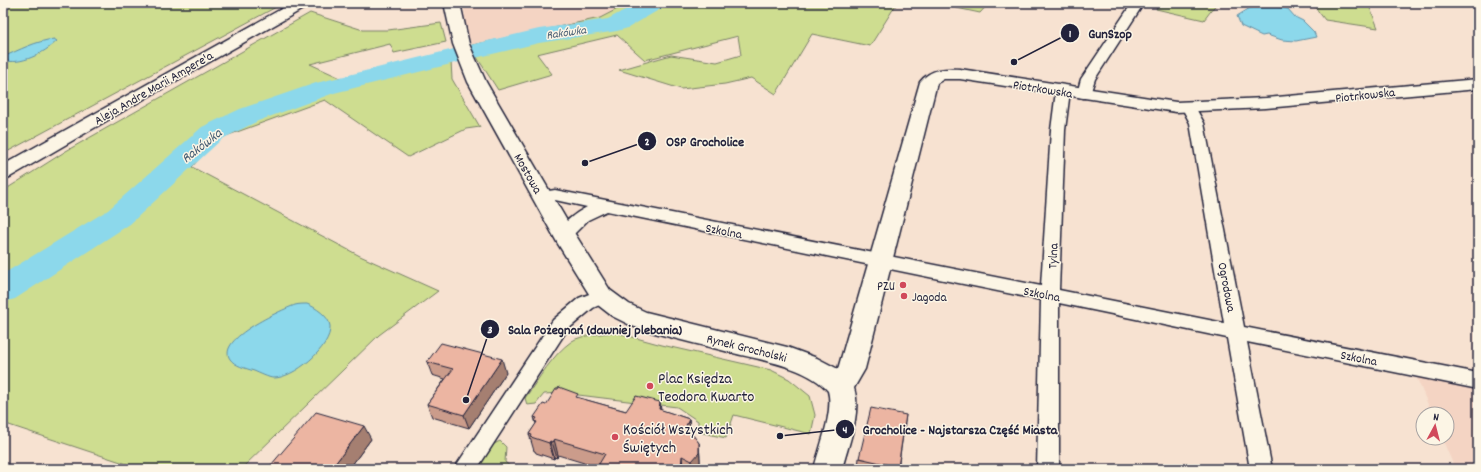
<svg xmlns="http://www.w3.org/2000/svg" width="1481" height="472" viewBox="0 0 1481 472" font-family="Dekko,sans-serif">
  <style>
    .built { fill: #f4d4c3 }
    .green { fill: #cedd90; stroke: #788066 }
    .water { fill: #8cd8eb; stroke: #628fa5 }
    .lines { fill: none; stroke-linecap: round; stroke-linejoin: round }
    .river { fill: #8cd8eb; fill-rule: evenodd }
    .street-casing { stroke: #22223b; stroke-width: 3 }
    .secondary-casing { stroke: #22223b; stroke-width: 3 }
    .street { fill: #fcf5e5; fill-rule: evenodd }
    .secondary { fill: #fcf5e5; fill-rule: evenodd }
    .wall { fill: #cb9c8b; stroke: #22223b }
    .shaded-wall { fill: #a57f71; stroke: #22223b }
    .building { fill: #ecb5a2; stroke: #22223b }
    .poi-dot { fill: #d1495b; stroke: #fcf5e5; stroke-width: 1.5 }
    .labels { text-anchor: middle; stroke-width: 3; stroke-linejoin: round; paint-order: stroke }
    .far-water-label { font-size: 12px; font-style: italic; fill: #425970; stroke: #fcf5e5 }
    .street-label { font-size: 13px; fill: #22223b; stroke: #fcf5e5 }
    .poi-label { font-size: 13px; fill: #22223b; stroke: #fcf5e5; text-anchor: end }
    .water-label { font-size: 14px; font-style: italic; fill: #425970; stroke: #fcf5e5 }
    .near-poi-label { font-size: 16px; fill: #22223b; stroke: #fcf5e5; text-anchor: start }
    .leader { fill: none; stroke: #22223b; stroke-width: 1.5 }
    .callout-dot { fill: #22223b; stroke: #fcf5e5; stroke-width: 1.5 }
    .mark-label { font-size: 12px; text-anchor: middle; font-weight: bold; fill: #fff }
    .callout-label { font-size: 14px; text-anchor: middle; font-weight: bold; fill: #22223b; stroke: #fcf5e5; stroke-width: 3; stroke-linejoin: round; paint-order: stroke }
  </style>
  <rect width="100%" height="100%" fill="#f7e2d1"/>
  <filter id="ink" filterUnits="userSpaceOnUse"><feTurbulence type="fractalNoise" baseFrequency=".025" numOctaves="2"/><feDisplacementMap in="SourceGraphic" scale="8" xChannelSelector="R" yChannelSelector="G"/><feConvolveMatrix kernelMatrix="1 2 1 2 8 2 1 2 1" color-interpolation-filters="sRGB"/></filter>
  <g filter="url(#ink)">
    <path class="built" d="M464,3H629L600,18L472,45L468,37L465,21Z
      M1416,376L1478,388V469H1455L1442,438H1447V414H1432Z"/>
    <path class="green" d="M3,3H271L278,6L3,154Z
      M629,3H897L870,46L812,34L776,94L751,78L725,84L681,89L619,70L671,55L717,62L741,55L738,36L645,60L617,35L537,54L552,74L498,90L478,59L472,45L600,18Z
      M933,3H989L980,13Z
      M1159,3H1217L1204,20L1156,9Z
      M1312,3H1368L1378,28L1325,20Z
      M310,13L363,30H388L441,23L446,42L394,53L390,44L310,64L356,85L451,61L452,79L480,127L466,129L408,157L325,100L215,140L192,167L360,256L438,291L379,335L241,469H142L3,423V191L66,151Z
      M614,332L662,345L771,370L789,379L810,396L815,415L811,434L734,415L726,438L698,432V421L677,407L562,393L544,394L536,404L527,405L525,398C539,379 552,355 572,341C581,335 603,334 614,332Z
      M500,441L506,447L505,462L513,469H476L490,446Z"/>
    <path class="water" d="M1270,5L1288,9L1295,17L1303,21L1314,32L1316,37L1296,41L1282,40L1267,35L1262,36L1241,26L1237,16L1250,8Z
      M54,39L57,41C44,53 21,66 3,60V57C19,50 36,41 54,39Z
      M307,304C315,307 329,316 330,326C332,347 293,379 273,378C269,378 259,373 254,371C245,368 235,366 230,359C216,339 281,310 295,305C299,304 303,304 307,304Z"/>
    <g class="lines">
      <path class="river" d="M638,3H665L662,8L628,28L617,31L539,43L475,58L466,56L463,51L466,46L539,29L608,19Z
        M454,49L463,51L466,56L463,61L334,93L258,121L222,139L130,224L15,299L3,302V274L108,210L202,127L240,109L316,83Z"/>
      <g class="street-casing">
        <path id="street" d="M1132,3H1144L1095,79L1089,97L1084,98L1079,97L1077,94L1081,79Z
          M1063,87L1068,88L1070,91L1065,130L1059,290L1224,323L1190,123L1182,108L1184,105L1189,104L1194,105L1204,123L1244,327L1478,373V389L1247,342L1272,469H1250L1227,338L1059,303V469H1037L1041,300L607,211L588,220L570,238L564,240L558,238L556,234C563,223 575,213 587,207L555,200L542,202L536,201L534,197L536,193L555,190L1041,286L1051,130L1056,91L1058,88Z
          M602,289L608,291L611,296L608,301L593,308L567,330L477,469H454L553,320L579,298Z"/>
      </g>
      <g class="secondary-casing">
        <path id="secondary" d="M292,3H311L308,6L137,103L10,177L3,179V165Z
          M444,3H460L469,44L486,82L570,226L610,290L629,304L646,312L787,347L817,358L838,369L920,82C930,69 945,68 960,69L1176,102L1266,98L1478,79V89L1266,108L1176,112L960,79H944L937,83L865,369L854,388C862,413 848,445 842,469H814C819,448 834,412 828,391C808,367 761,360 733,353C699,344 665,337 632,326L612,316L594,302L558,244L468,82L453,44Z"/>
      </g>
      <use href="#street" class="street"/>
      <use href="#secondary" class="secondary"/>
    </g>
    <path class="wall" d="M427,362L506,373L469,428L432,417L427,404L445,379L432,375Z
      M579,398L626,411L661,410L689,419L690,432L699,443L700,460V469H596L597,467L558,455L557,458L554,457V459L536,453L535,451H534L529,434L536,424L534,417L546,405Z
      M906,415L898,469H866L858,467L859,458Z
      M371,439L349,469H274L271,465Z"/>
    <path class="shaded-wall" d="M502,359L506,373L469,428L464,415Z
      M660,402L662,419L659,409Z
      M689,419L691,435L686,426Z
      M364,426L371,439L349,469H331Z
      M554,439L558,455L557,458L552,442Z
      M550,441L554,457V459L549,443Z
      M699,443L700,460V469H692V461Z
      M682,456L683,469H670Z"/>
    <path class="building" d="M441,343L502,359L464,415L427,404L453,369L427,362Z
      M559,387L578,394L576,397L626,411L636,396L660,402L659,409L689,419L686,426L699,443V453L692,461L682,456L681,467L670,469H596L605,454L554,439L552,442L550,441L549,443L531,437L532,435L529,434L537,422L535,421L537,418L534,417L543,404L546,405L556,389H558Z
      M871,408L906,415L898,467L859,458Z
      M316,412L364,426L331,469H285L271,465Z"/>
  </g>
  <g class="poi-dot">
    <circle cx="903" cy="285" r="4"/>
    <circle cx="904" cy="296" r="4"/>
    <circle cx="650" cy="386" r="4"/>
    <circle cx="615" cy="437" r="4"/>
  </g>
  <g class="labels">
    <g class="far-water-label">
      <text transform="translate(566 32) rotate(-8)" y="4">Rakówka</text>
    </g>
    <g class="street-label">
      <text transform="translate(153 87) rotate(-30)" y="5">Aleja Andre Marii Ampere'a</text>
      <text transform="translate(1043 88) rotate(9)" y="5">Piotrkowska</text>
      <text transform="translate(1365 94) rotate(-6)" y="5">Piotrkowska</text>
      <text transform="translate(529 173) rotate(60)" y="5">Mostowa</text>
      <text transform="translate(724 230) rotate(11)" y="5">Szkolna</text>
      <text transform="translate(1052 256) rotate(-87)" y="5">Tylna</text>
      <text transform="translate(1228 287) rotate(79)" y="5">Ogrodowa</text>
      <text transform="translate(1042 293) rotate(11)" y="5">Szkolna</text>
      <text transform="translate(747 347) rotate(14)" y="5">Rynek Grocholski</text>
      <text transform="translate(1359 357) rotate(11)" y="5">Szkolna</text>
    </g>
    <g class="poi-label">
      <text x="895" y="290">PZU</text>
      <text x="912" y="301" text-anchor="start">Jagoda</text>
    </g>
    <g class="water-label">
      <text transform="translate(201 145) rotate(-38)" y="5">Rakówka</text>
    </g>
    <g class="near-poi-label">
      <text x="658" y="383">Plac Księdza<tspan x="658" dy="18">Teodora Kwarto</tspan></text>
      <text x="623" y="434">Kościół Wszystkich<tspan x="623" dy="18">Świętych</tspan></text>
    </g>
  </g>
  <path class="leader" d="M1014 62L1070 33M585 163L647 141M466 400L490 329M780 436L845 429"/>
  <g class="callout-dot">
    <circle cx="1014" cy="62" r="4"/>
    <circle cx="585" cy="163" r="4"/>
    <circle cx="466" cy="400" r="4"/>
    <circle cx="780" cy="436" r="4"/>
    <circle cx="1070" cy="33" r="10"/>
    <circle cx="647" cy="141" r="10"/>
    <circle cx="490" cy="329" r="10"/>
    <circle cx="845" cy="429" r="10"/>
  </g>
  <g class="mark-label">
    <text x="1070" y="37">1</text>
    <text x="647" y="145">2</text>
    <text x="490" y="333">3</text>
    <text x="845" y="433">4</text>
  </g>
  <g class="callout-label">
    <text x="1110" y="38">GunSzop</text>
    <text x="705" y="146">OSP Grocholice</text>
    <text x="595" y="334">Sala Pożegnań (dawniej plebania)</text>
    <text x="960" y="434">Grocholice - Najstarsza Część Miasta</text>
  </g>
  <rect width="1481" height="472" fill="none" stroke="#fcf5e5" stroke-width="16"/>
  <rect x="8" y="8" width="1465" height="456" fill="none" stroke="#22223b" stroke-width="1.5" filter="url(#ink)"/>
  <g transform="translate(1435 426) rotate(7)"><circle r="19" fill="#fcf5e5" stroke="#a5a1a1"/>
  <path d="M0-3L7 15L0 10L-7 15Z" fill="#d1495b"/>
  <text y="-6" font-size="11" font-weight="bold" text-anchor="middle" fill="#22223b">N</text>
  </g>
</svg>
